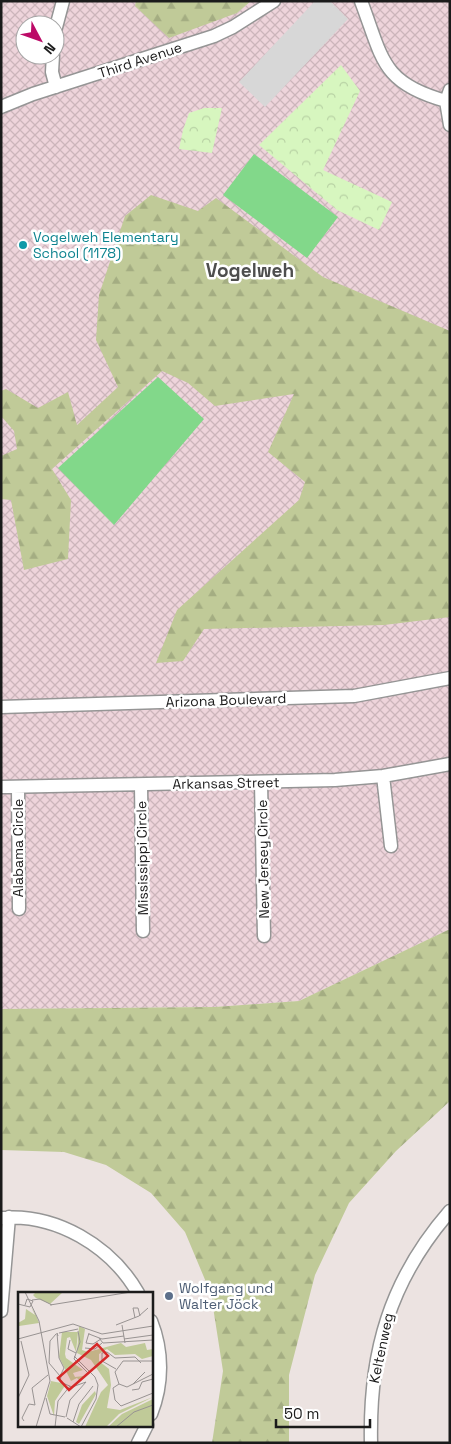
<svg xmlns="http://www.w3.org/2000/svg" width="451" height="1444" viewBox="0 0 451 1444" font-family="'Space Grotesk',sans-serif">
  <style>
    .military { fill: url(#military-cross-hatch); fill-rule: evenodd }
    .forest { fill: url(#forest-firs) }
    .park { fill: url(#park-crowns) }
    .pitch { fill: #82d88a }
    .parking { fill: #d7d7d7 }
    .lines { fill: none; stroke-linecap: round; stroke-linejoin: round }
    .minor-casing { stroke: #959595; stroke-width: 15 }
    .minor { stroke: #fff; stroke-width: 12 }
    .culture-dot { fill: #0f9aa8; stroke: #fff; stroke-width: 2 }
    .service-dot { fill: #5c6f8a; stroke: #fff; stroke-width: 2 }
    .labels { text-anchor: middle; stroke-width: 5; stroke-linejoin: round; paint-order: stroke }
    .street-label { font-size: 14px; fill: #1b1b1b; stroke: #fff }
    .culture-label { font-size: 14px; fill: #0d838f; stroke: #fff; text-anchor: start }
    .service-label { font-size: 14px; fill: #4e5e75; stroke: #fff; text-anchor: start }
    .district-label { font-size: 19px; font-weight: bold; fill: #4e4e4e; stroke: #fff }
    .inset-road { fill: none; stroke: #989392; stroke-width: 1 }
    .view { fill: #d62828; fill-opacity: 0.15; stroke: #d62828; stroke-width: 2.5 }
    .inset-edge { fill: none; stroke: #1b1b1b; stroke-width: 2.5 }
  </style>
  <defs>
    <pattern id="military-cross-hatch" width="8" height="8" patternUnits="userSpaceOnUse" patternTransform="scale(1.25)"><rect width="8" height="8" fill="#eed4db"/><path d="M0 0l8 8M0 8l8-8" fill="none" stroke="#ccb5bb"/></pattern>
    <pattern id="forest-firs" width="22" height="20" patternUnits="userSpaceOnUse" patternTransform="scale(1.25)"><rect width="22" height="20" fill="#c0ca98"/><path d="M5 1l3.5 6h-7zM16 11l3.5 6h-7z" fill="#a4ad82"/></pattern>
    <pattern id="park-crowns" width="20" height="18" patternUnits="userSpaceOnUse" patternTransform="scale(1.25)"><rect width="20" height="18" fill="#d7f6bf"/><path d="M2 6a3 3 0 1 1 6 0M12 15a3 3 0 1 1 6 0" fill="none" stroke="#b8d2a4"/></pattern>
  </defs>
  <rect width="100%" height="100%" fill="#ece3e1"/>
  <path class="military" d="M1,1H136L135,6L237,13L251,1H450V929L299,1001L215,1007L1,1009ZM25,25H55V55H25Z"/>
  <path class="forest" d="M136,1H251L237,13L169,38L135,6Z
    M151,195L198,211L216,198L323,277L450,331V617L384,625L204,629L183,661L156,663L177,610L299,500L305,482L268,452L294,394L215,406L188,383L162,371L52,469L71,500L68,559L24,570L11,500L1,499V456L17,449L14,431L1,416V391L6,389L38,408L68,392L77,425L118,387L96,340L99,295L125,216Z
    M450,929V1101L396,1151L349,1203L315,1275L289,1375V1443H212L223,1371L211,1294L185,1232L151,1193L106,1165L64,1152L1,1150V1009L215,1007L299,1001Z"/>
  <path class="park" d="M341,65L360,91L323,170L392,202L379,230L337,210L259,145Z
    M204,108H222L212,153L179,149L183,130L189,113Z"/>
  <path class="pitch" d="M254,154L338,217L307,258L223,195Z
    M158,377L204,419L114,525L58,468Z"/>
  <path class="parking" d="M315,1H330L348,19L265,107L239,82Z"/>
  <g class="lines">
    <g class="minor-casing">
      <path id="minor" d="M361,1C383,59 381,83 446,101
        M55,31L63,1
        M53,55L52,72L56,87
        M450,90L446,101L450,125
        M1,107L33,94L214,36L233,27L274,1
        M1,707L354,696L450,678
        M383,776L391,846
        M261,782L264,936
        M141,785L143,931
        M1,787L335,780L383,776L450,764
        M18,788L19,909
        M1,1218C56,1213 111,1246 138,1293
        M1,1311L9,1217
        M151,1321C163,1351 163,1384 151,1414
        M138,1443L147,1425
        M371,1443C369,1352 390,1280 450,1211"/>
    </g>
    <use href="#minor" class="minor"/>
  </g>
  <circle class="culture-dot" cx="23" cy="245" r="5"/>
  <circle class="service-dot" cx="169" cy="1296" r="5"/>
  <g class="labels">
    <g class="street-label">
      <text transform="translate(140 60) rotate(-18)" y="5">Third Avenue</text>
      <text transform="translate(226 700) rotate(-2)" y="5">Arizona Boulevard</text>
      <text transform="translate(226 783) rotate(-1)" y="5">Arkansas Street</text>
      <text transform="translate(18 848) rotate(-90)" y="5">Alabama Circle</text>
      <text transform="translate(142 858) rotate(-91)" y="5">Mississippi Circle</text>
      <text transform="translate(263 859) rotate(-91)" y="5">New Jersey Circle</text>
      <text transform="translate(381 1348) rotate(-78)" y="5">Keltenweg</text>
    </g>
    <g class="culture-label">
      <text x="33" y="242">Vogelweh Elementary<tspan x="33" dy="16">School (1178)</tspan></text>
    </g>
    <g class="service-label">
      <text x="179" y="1293">Wolfgang und<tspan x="179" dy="16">Walter Jöck</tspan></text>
    </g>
    <g class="district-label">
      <text x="250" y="277">Vogelweh</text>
    </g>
  </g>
  <g transform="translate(18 1292)">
    <rect width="135" height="135" fill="#ece3e1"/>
    <path d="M18,0H45L32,12L18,6L15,3ZM13,15L18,23L21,31L1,34L0,31L7,27L8,17L17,23ZM61,34L67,37L64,58L70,60L103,51L108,55L127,51L129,58L135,57V64L124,67L117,62L97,63L89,57L81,62V69L91,77L93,93L89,116L102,118L135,105L101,122L88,135H67L83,100L90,93L73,68L59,61ZM44,40H60L58,60L52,45L49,46L47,62L48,66L65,78L55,81L57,85L66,84L62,89L59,86L53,89L41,65ZM33,89L48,92L37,109L36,124L29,104ZM77,99L78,102L61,132L58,130L64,113ZM135,107V135H90L104,122Z" fill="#c0ca98"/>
    <path class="inset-road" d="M7,0L21,29M14,8L22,7L34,13M0,12L12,15L15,9L9,7L7,13M32,13L113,0M117,26L115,16H120L122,24M98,33L121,24L130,16M104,33L107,51M60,39L62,50L56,67L71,82M41,41L60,37M71,41L68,51L75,52L83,47M38,42L32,49L31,71L42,84L46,76L41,66L39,41L40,44M71,42L84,47L106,44M81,46L85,51L135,48M0,47L55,32L84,42L135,34M106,47L135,43M52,48L50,57L58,61M67,56L77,57L84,51M56,64L77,85L80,93L78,107L63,135M135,69H105L97,80L101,92L109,95L135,82M98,77L84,69V61L89,60L97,66L117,65L123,71M43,84L42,90L54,95L68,90M101,92L95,96L97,108L103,114L135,101M115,92L127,80M114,98L121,97L124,90L135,87M0,106L11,83L3,49M28,106L32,122L47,125M48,125L52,108L68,90M49,126L63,135M6,129L4,126L11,112L17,113L14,96L30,83M55,130L61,112L75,94M18,135L32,89L21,29M37,135L40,109L52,94M98,135L116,120L135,113"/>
    <path class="view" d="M79,52L90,64L51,98L40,86Z"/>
    <rect width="135" height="135" class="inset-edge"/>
  </g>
  <rect width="451" height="1444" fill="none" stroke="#1b1b1b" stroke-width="5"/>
  <g transform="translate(40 40) rotate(131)"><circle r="24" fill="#ffffff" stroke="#a4a4a4"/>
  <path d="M0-4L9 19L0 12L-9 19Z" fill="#bc0a67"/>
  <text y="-8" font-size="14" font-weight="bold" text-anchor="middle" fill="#1b1b1b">N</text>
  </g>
  <path d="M276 1419v8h94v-8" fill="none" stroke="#1b1b1b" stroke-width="2.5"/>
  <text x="284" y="1419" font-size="15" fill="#1b1b1b" stroke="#ffffff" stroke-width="4" paint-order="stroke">50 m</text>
</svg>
